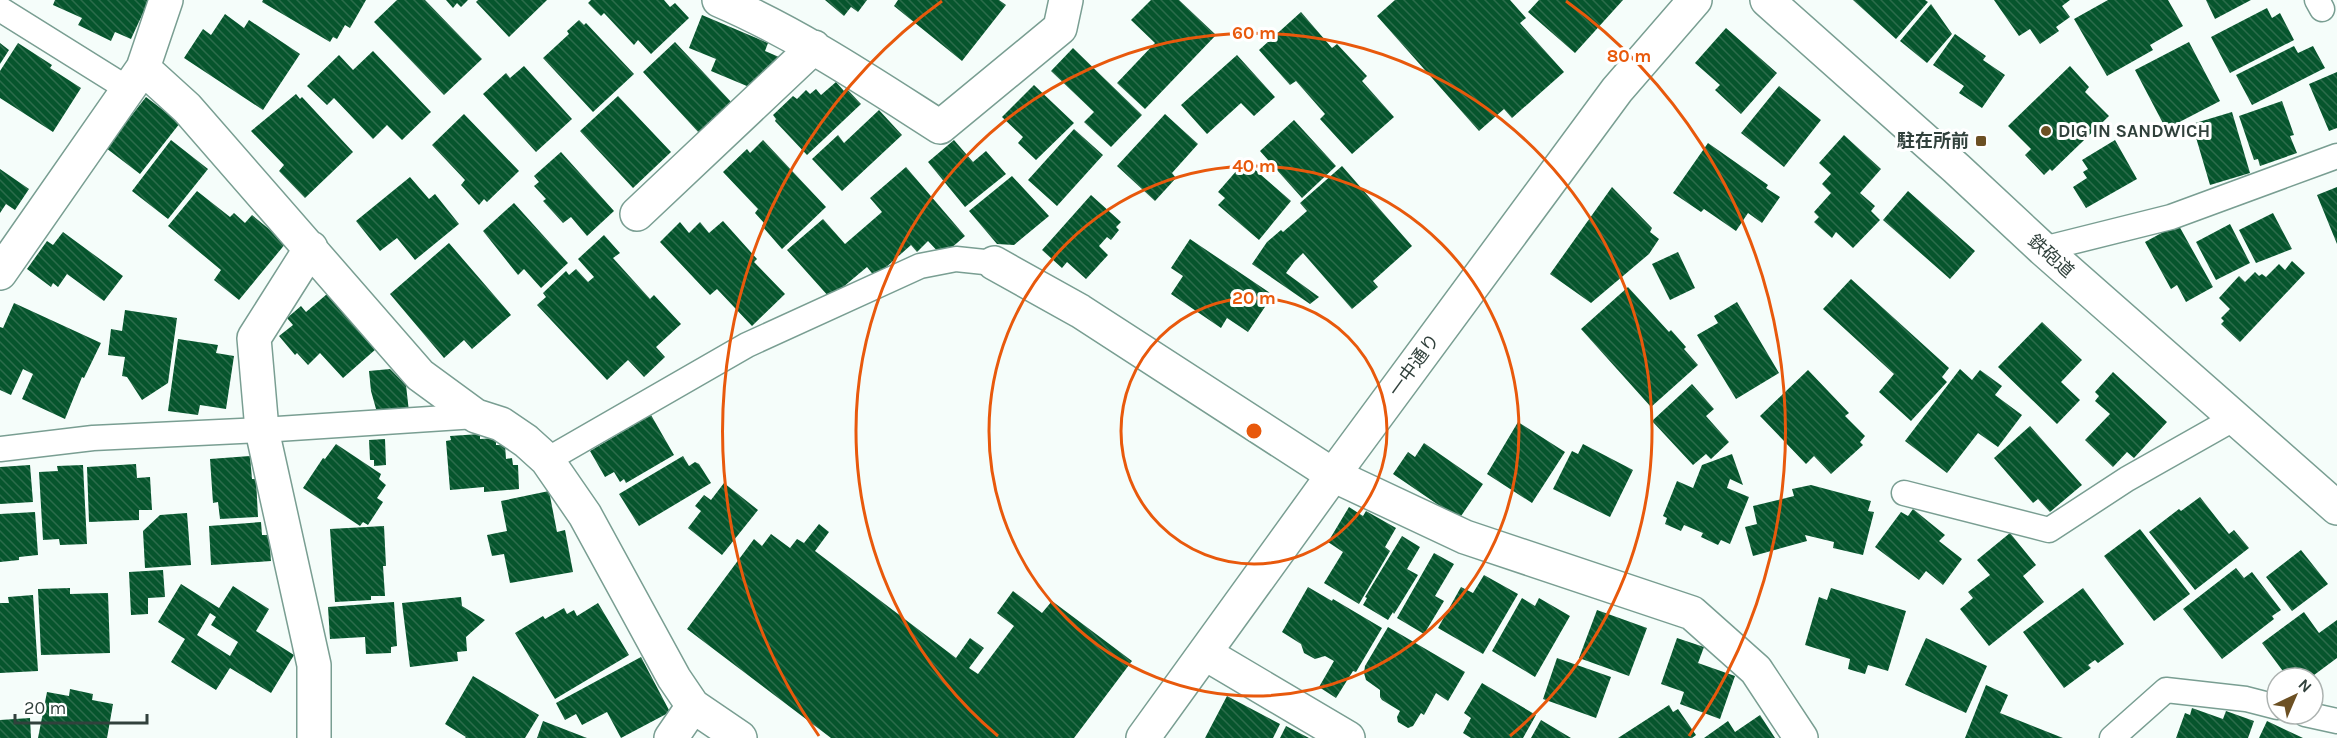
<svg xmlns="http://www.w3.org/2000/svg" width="2337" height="738" viewBox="0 0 2337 738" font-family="Karla,'Noto Sans JP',sans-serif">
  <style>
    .building { fill: url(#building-back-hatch); fill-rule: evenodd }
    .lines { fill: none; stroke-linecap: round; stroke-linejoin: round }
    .service-casing { stroke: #799e92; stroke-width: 27 }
    .minor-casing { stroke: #799e92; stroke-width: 36 }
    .tertiary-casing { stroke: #799e92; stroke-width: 36 }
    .service { stroke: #fff; stroke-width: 24 }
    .minor { stroke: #fff; stroke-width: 33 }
    .tertiary { stroke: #fff; stroke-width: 33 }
    .ring { fill: none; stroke: #e8590c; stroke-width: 3 }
    .poi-dot { fill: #6c5023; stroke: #fff; stroke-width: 2 }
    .labels { text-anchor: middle; stroke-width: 6; stroke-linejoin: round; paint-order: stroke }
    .poi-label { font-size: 18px; font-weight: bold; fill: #31413c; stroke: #fff; text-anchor: start }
    .street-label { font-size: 18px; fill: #31413c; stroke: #fff }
    .centre { fill: #e8590c; stroke: #fff; stroke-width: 3 }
    .ring-label { font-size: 18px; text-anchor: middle; font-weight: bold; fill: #e8590c; stroke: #fff; stroke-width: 6; stroke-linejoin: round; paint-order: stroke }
  </style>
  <defs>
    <pattern id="building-back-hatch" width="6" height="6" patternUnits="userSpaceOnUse" patternTransform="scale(1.5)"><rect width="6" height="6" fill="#06552d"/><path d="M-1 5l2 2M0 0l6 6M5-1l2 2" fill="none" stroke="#2b6c4b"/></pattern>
  </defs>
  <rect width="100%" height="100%" fill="#f5fdfa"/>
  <path class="building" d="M55,0H149L131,39L115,32L111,41L78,25L82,18L53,5Z
    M263,0H366L350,28L345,25L337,39L333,37L330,42L262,2Z
    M397,0H425L482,59L444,95L374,22Z
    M446,0H468L461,7L457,3L453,8Z
    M478,0H547L509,37L476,2Z
    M591,0H664L670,7L675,3L689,18L651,54L638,40L634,45L604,13L601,16L588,3Z
    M825,0H867L858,12L851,7L844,16Z
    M898,0H999L1006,5L962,61L894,6Z
    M1151,0H1179L1216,35L1145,109L1117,83L1155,43L1131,20Z
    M1395,0H1510L1526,18L1520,23L1564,72L1512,118L1504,109L1479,131L1377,16Z
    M1539,0H1623L1575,53L1528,12Z
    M1853,0H1925L1928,2L1896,39Z
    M1994,0H2070L2062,6L2070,17L2056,27L2059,31L2040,44L2030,29L2019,36Z
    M2108,0H2168L2183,26L2150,45L2153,50L2107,76L2074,19Z
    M2206,0H2251L2215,19Z
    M1931,4L1952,34L1927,63L1900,41Z
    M2267,8L2272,18L2280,13L2294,40L2230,73L2211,37Z
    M1301,12L1332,48L1337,44L1367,76L1362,81L1394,117L1352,154L1320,119L1325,114L1296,81L1290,85L1259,50Z
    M225,14L244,28L249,20L300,54L263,110L184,58L203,29L211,35Z
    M702,15L768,43L765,51L786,60L754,89L711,71L716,59L689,48Z
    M579,20L584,25L586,23L634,74L593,112L543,58L569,34L567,31Z
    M1726,28L1777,73L1741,114L1715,90L1720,85L1695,63Z
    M1955,34L1986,56L1983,60L2005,75L1982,108L1959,93L1964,86L1933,65Z
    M675,42L733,104L700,134L643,72Z
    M2189,42L2220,101L2166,129L2135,70Z
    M0,43L9,50L0,64Z
    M18,43L52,65L50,68L81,88L53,132L0,98V71Z
    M2294,46L2298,53L2313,46L2325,68L2252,105L2236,75Z
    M1073,48L1142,115L1111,147L1084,122L1094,112L1051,71Z
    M373,51L431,112L402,140L387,125L373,139L334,98L327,105L307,86L339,55L353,70Z
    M1237,55L1275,97L1254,116L1241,103L1207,134L1181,105Z
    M524,66L572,119L536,152L483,94L506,73L510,78Z
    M2070,66L2089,87L2085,92L2109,116L2052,171L2050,169L2044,175L2025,155L2031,149L2008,126Z
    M2337,72V128L2329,131L2309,84Z
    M836,82L844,91L846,88L861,104L807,155L775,121L776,119L773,115L793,96L797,99L806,90L810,94L816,89L821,95Z
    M1034,85L1074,123L1036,160L1018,143L1023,137L1002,117Z
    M1779,86L1821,120L1784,167L1741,133Z
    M296,94L300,99L302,97L353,152L305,198L279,171L284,165L251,131Z
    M618,96L671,152L633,188L580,131Z
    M146,97L180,123L140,174L106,148Z
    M2282,101L2294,135L2290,136L2297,153L2260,166L2258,159L2254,160L2239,116Z
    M879,110L902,135L842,191L812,159L838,135L844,143Z
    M2232,112L2250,173L2210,185L2192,124Z
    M464,114L519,171L487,202L484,199L479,205L461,185L465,180L432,145Z
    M1165,114L1198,144L1172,173L1176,178L1155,201L1117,166Z
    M1294,120L1336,166L1302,198L1260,151Z
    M1074,129L1103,155L1057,206L1028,180Z
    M1844,135L1881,169L1860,193L1875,206L1871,211L1880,220L1853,248L1836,232L1832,238L1814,222L1819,217L1814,212L1831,193L1822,184L1831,174L1819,163Z
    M171,140L208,169L168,219L132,191Z
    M763,140L826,207L782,249L762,226L764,223L755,213L758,209L723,172L747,149L750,153Z
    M954,140L973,162L986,151L1006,174L965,207L928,162Z
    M2115,140L2137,179L2086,208L2073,187L2087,178L2083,172L2088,169L2082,160Z
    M1708,143L1768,185L1766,188L1780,197L1762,223L1748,213L1736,231L1704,209L1701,212L1673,193Z
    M561,152L614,211L587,236L571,217L563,223L543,201L546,199L534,186L539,182L534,176Z
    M1245,161L1291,201L1259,240L1218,205L1225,198L1218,192Z
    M1342,166L1412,246L1373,281L1378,287L1352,309L1303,253L1294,262L1286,273L1319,297L1310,304L1252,264L1267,242L1281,230L1283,232L1307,211L1300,203Z
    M906,167L965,236L942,256L928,241L917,252L911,245L875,277L867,267L830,298L787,250L823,219L845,244L882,212L870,198Z
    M0,169L29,189L15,210L6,204L0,213Z
    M1012,176L1049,216L1014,245L997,244L969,211Z
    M410,177L429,199L435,194L459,224L415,260L397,238L380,251L356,221Z
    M1612,187L1652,228L1650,232L1659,239L1649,254L1591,303L1550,274Z
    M2337,187V244L2317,195Z
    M197,191L230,217L234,213L245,223L252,215L286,243L239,300L214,280L221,270L168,226Z
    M1908,191L1975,251L1950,279L1883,220Z
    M1091,195L1121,222L1116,227L1119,230L1111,240L1107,237L1099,246L1108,255L1086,279L1067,262L1062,268L1042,250Z
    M514,203L568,263L541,288L524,269L518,275L483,231Z
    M2273,213L2292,249L2256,263L2239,230Z
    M723,221L757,259L754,262L785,294L752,326L717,289L710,295L660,242L680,222L689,233L700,222L709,233Z
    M2178,224L2213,287L2186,302L2177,285L2171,289L2145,242Z
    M2230,224L2250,263L2216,280L2196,242Z
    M63,232L123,276L104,301L67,274L58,287L53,283L51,287L27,269L47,241L53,245Z
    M604,235L620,253L613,258L650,299L654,295L681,324L656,347L665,357L644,377L628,360L607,380L537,305L546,297L543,293L566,271L569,275L576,269L588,282L594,277L578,259Z
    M1190,239L1273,295L1248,332L1227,318L1221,328L1171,294L1183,276L1171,268Z
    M449,243L511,315L472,349L464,340L444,358L390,294Z
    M1678,252L1695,288L1670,300L1652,264Z
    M2292,261L2305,273L2240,342L2221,324L2224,321L2221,318L2230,309L2219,298L2239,276L2245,282L2255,272L2259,276L2262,274L2266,277L2279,264L2285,270Z
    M1851,279L1949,368L1942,377L1947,382L1911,421L1879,392L1894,374L1823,309Z
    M1628,287L1669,332L1671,330L1686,347L1684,349L1698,365L1651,407L1581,329Z
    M327,294L376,349L343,378L320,353L308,365L297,353L295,355L279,336L293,325L287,318L301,306L306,312Z
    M1737,302L1779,373L1736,399L1697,335L1718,323L1714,316Z
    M14,303L101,343L84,378L82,377L65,419L22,399L33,374L23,369L11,395L0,390V327L3,328Z
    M125,310L177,318L168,383L142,400L127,377L122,376L125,357L108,355L111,329L122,331Z
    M2042,322L2082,360L2061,382L2080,400L2057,424L1998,367Z
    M178,339L218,345L216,353L234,356L226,409L200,405L198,415L168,411Z
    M390,369L406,385L409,412L378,416L371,391L369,371Z
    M1960,369L1972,380L1980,370L2002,386L1995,395L2022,415L1998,447L1978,433L1947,473L1905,441Z
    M1808,370L1849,413L1845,416L1865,436L1860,442L1863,445L1831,474L1814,456L1806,464L1760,416Z
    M2113,372L2167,422L2134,458L2127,452L2113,467L2085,440L2110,414L2095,401L2099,396L2095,392Z
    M1692,384L1714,409L1706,416L1729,442L1711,459L1706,454L1693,465L1652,421Z
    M651,415L674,455L626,483L624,479L620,482L614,472L605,477L590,451Z
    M1518,422L1565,452L1532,503L1487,474Z
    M2030,426L2082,485L2050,512L2038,499L2033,503L1994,458Z
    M480,434V439L496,438V445H505L506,459L512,458L513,465H518L519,489L484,492V487L450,490L446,441L451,440L450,436Z
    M385,439L386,465L374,466V460H370L369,440Z
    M1424,443L1483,484L1459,519L1393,474L1408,452L1415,457Z
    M336,444L381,474L379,479L386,485L377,498L383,502L368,525L363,522L360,526L303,488L323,458L325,459Z
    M1583,444L1633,470L1610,517L1553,489L1572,451L1578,454Z
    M1732,454L1743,485L1730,479L1727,488L1749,497L1730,544L1721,540L1718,545L1701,537L1703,533L1684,525L1681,531L1665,524L1667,518L1663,516L1677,481L1693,488L1702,465Z
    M250,456L252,479H256L258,517L220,519L218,502L213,503L210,459Z
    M683,456L689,466L695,462L699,464L711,483L639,526L619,494Z
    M136,464L137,478L150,477L152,510H139V520L89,522L87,467Z
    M30,465L33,502L0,504V467Z
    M83,465L87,544L60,545L59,539L43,540L39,472L58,471L57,466Z
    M724,483L758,510L722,555L688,528L701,511L695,506L704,495L711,500Z
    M1811,485L1871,501L1868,511L1874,512L1863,555L1833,548L1834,542L1805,535L1807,541L1753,556L1745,527L1757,524L1753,506L1794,496L1792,489Z
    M549,491L557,532L565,530L573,572L510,583L504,554L492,556L487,535L507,531L501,501Z
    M2200,497L2229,534L2234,530L2249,548L2195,590L2149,532L2179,509L2181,511Z
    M1349,507L1363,516L1366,511L1396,528L1385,547L1390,551L1359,604L1324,583L1343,552L1328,542Z
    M1913,509L1945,535L1939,541L1962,559L1943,585L1926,571L1919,580L1875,547L1901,512L1908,516Z
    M35,512L38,555L19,557V560L0,562V514Z
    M187,513L191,565L145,568L143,531L160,515Z
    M261,522L262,535H269L271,561L211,565L209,526Z
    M819,524L829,532L815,551L956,658L970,638L984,648L969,668L978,674L1014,626L997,613L1013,591L1042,613L1052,601L1132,661L1074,738H831L687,629L754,539L762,546L771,534L790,548L797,539L804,543Z
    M384,526L386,566H383L385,596H371V600L335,602L330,529Z
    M2140,529L2190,594L2154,621L2104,556Z
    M2010,533L2036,565L2023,576L2044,602L1989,646L1960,609L1973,598L1968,592L1990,575L1977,560Z
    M1402,536L1420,547L1407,569L1418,575L1394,614L1393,612L1388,620L1363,605L1367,598L1365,597Z
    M2301,550L2328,584L2292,611L2266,577Z
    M1434,553L1454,564L1435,596L1444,601L1424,634L1397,618Z
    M2236,568L2244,578L2252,572L2281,610L2272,616L2274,619L2222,659L2183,609Z
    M163,570L165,597L148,598V614L131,615L129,572Z
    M1484,575L1518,594L1483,654L1438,628L1461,587L1473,593Z
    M181,584L219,608L233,586L269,609L256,631L294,655L271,693L230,668L216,690L171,662L185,639L158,622ZM210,613L216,617L211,625L238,642L230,656L197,635Z
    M1308,587L1332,601L1333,599L1382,628L1356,672L1353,671L1336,698L1319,687L1334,661L1325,656L1315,659L1304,653L1301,644L1282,632Z
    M70,588V594L108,593L110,653L41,655L38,589Z
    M1831,588L1906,611L1888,671L1868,665L1865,674L1848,669L1850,659L1805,645L1819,597L1827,600Z
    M2083,588L2124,644L2098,663L2095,660L2088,665L2091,668L2064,688L2023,632Z
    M33,595L38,671L0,673V603H9L8,597Z
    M461,597L462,606L485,620L466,637L467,651L457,652L458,661L410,667L402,603Z
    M1522,598L1535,606L1539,598L1570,616L1535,677L1492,651Z
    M394,602L397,646L391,647V653L366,654L365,637L330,639L328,607Z
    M598,603L629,655L555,699L515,633L543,616L545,619L564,608L567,614L574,610L577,616Z
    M1597,610L1647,628L1629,676L1579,658Z
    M2304,612L2319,633L2337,620V658L2310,678H2288L2262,643Z
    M1388,627L1465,672L1448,701L1436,693L1424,715L1421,713L1413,726L1408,728L1398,722L1397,717L1400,711L1382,700L1380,697V690L1366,680L1364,673L1365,666Z
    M1677,638L1704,647L1698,663L1735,676L1720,719L1680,704L1684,692L1661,684Z
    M1926,638L1987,666L1966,713L1905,685Z
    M641,657L670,712L621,738L607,712L582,725L576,714L565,720L556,703Z
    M1557,658L1611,677L1596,718L1543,699Z
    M473,676L539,715L525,738H465L466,737L445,724Z
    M1482,683L1536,715L1523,738H1471L1463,733L1471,718L1464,713Z
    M1986,685L2008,695L2000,713L2063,738H1965Z
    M70,689L93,694L92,700L113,704L107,738H38L47,692L69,696Z
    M1227,696L1280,724L1273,738H1205Z
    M1669,705L1673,712L1678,709L1696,735L1692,738H1618Z
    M2192,708L2223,719L2226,711L2254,721L2248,738H2176L2185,713L2190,715Z
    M1760,715L1775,738H1704L1728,721L1735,732Z
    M30,718L31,738H0V720Z
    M1541,720L1571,738H1531Z
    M543,721L587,738H537Z
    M2267,721L2303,738H2259Z
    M1286,726L1309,738H1280Z"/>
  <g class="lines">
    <g class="service-casing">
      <path id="service" d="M2317,0L2322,9
        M0,9L128,89
        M2043,249L2171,217L2337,156
        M0,449L93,438L262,430L476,416
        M547,460L747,345L920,266L956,259L994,263
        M1904,493L2049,530L2127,479L2235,418
        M2305,714L2337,721
        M2112,738L2166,690L2246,699L2277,707"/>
    </g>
    <g class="minor-casing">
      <path id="minor" d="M719,0C798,34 868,81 940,127L1060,28L1066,0
        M143,68L187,108L420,375L476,416L501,424L526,441L547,460L585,515L674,678L693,706L740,738
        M637,214L814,47
        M311,248L254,338L262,430L314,665V738
        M994,263L1080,311L1333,475L1465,537L1692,613L1756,670L1801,738
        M0,273L143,68L166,0
        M1206,654L1348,738
        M671,738L693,706"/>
    </g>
    <g class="tertiary-casing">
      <path id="tertiary" d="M1767,0L1956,168L2043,249L2337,508
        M1143,738L1333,475L1617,90L1695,0"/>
    </g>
    <use href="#service" class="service"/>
    <use href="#minor" class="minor"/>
    <use href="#tertiary" class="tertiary"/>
  </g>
  <g class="ring">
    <circle cx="1254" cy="431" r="133"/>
    <circle cx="1254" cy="431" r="265"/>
    <path d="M998 736A398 398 0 1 1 1510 736"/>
    <path d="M819 736A531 531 0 0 1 942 1M1566 1A531 531 0 0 1 1689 736"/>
  </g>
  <g class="poi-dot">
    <circle cx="2046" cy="131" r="6"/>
    <rect x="1975" y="135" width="12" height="12" rx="3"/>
  </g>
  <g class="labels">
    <g class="poi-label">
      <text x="2058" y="137">DIG IN SANDWICH</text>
      <text x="1969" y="147" text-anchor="end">駐在所前</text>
    </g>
    <g class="street-label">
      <text transform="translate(2051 256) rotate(42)" y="6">鉄砲道</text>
      <text transform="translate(1414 365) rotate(-54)" y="6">一中通り</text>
    </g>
  </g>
  <circle cx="1254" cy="431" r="9" class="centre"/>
  <g class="ring-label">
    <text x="1254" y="39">60 m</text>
    <text x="1629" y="62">80 m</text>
    <text x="1254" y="172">40 m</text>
    <text x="1254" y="304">20 m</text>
  </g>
  <g transform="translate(2295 696) rotate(44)"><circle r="28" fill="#ffffff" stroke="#adb3b1" stroke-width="1.5"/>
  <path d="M0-4.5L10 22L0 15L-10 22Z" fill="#6c5023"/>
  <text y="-9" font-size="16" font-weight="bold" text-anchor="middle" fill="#31413c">N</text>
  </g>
  <path d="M15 714v9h132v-9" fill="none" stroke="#31413c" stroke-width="3"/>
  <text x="24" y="714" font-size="18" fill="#31413c" stroke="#ffffff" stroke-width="4.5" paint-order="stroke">20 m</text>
</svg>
